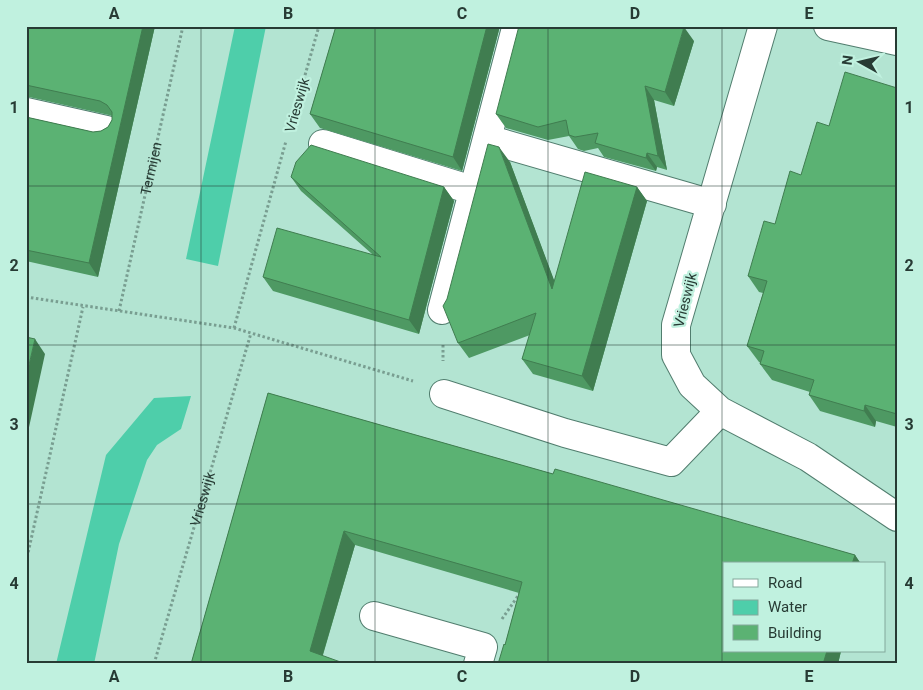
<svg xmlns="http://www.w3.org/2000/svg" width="923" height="690" viewBox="0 0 923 690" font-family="Roboto,sans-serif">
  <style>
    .water { fill: #4eceaa }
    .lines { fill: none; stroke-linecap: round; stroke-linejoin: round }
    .street-casing { stroke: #517d6e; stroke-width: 30 }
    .path { stroke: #799e91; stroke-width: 3; stroke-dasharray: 2.5 2.5; stroke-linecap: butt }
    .street { stroke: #fff; stroke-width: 28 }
    .wall { fill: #4e9963 }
    .shaded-wall { fill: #407d50 }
    .building { fill: #5bb273; stroke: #407d50 }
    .grid { fill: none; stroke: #273b34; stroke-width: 1; stroke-opacity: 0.55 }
    .labels { text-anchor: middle; stroke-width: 4.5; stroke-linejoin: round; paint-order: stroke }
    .street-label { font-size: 14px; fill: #273b34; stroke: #c0f1df }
    .neatline { fill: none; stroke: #273b34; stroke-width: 2 }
    .grid-label { font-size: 16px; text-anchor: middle; font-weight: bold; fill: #273b34 }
  </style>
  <rect width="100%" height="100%" fill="#b3e4d2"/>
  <path class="water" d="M235,26H266L218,266L186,259Z
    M191,396L181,429L157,445L147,460L119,544L94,664H56L106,455L154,398Z"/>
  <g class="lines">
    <g class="street-casing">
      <path id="street" d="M763,26L676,325V355L692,385L720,411L808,457L897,517
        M828,26L897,41
        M26,112L106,130
        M487,139L712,204
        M323,144L472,190
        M442,310L516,28
        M444,394L565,433L671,462L720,411
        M374,616L483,647L478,664"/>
    </g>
    <g class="path">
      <path d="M290,128L319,26"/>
      <path d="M26,297L234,328L413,381"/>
      <path id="s1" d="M119,311L183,26"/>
      <path d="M234,328L286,141"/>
      <path d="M443,345V361"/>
      <path d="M26,562L83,307"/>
      <path d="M502,619L520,593"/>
      <path id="s2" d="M154,664L251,333"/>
    </g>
    <use href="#street" class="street"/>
  </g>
  <path class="wall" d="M26,26H155L98,277L26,261V117L93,132L101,131L108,127L112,120V116L109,115L29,97H26Z
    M336,26H500L462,171L320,128L310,114Z
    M694,41L674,106L654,100L667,170L657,167L656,171L604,157L598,148L584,151L578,149L569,136L548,140L506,128L496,114Z
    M897,88V427L876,421L875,427L820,411L809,395L810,392L772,380L760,364L761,363L759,362L747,346L763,293L759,292L748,276L775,224L829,126Z
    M510,162L554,281L637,187L647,201L593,391L533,374L522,359L530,335L469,358L458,343L447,299Z
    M291,177L444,187L454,201L419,334L273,291L263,277L372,254L301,191Z
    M268,393L553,474L855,555L861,564H724L841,651L838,664H498L505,645L519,593L355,545L323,655L191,664Z"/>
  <path class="shaded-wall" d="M143,26H155L98,277L89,263Z
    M487,26H500L462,171L453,157Z
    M684,27L694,41L674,106L665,92Z
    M645,86L654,100L667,170L658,156Z
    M499,147L510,162L563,304L552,289Z
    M647,153L657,167L656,171L646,158Z
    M444,187L454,201L419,334L409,320Z
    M637,187L647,201L593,391L582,376Z
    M35,339L45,354L26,441V378Z
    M865,405L876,421L875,427L864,411Z
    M344,531L355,545L320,664L310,651Z
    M855,555L861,564H852Z
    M827,651H841L838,664H823Z"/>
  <path class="building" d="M26,26H143L89,263L26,250V117L93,132L101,131L108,127L112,120V112L107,105L100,101L26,85Z
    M336,26H487L453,157L310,114Z
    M519,26L684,27L665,92L645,86L658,156L647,153L646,158L595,143L598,133L575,137L569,135L566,120L538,127L496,114Z
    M845,72L897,88V414L865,405L864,411L809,395L814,380L760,364L764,351L747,346L767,281L748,276L764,221L775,224L790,171L801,175L817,122L829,126Z
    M488,144L499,147L552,289L585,172L637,187L582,376L522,359L536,313L458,343L443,306L447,299Z
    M311,145L444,187L409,320L263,277L277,228L381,257L291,177L296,162Z
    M26,337L35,339L26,378Z
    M268,393L553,474L555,469L855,555L852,564H724V651H827L823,664H498L504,644L505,645L522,582L344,531L310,651L346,664H191Z"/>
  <path class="grid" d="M201,26V664M375,26V664M548,26V664M722,26V664M26,186H897M26,345H897M26,504H897"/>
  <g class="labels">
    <g class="street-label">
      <text transform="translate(297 105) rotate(-74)" y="5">Vrieswijk</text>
      <text dy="5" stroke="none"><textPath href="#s1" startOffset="146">Termijen</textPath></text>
      <text transform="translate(685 300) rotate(-76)" y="5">Vrieswijk</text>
      <text dy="5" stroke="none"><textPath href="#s2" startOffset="172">Vrieswijk</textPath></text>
    </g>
  </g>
  <rect width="923" height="690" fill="none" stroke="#c0f1df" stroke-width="55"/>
  <rect x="723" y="562" width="162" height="90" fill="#c0f1df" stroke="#83a89b"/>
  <rect x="733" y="579" width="25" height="8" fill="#ffffff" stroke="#83a89b"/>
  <text x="768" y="588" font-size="15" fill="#273b34">Road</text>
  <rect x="733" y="600" width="25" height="15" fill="#4eceaa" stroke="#83a89b"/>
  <text x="768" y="612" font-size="15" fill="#273b34">Water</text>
  <rect x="733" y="625" width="25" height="15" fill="#5bb273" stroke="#83a89b"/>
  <text x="768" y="638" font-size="15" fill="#273b34">Building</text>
  <g transform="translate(860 62) rotate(278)" stroke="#c0f1df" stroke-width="4" paint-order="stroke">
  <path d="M0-4L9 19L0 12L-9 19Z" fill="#273b34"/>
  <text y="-8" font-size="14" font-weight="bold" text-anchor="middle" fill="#273b34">N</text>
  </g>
  <rect x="28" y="28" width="868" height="634" class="neatline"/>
  <g class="grid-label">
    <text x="114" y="19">A</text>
    <text x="288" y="19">B</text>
    <text x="462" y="19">C</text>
    <text x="635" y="19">D</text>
    <text x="809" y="19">E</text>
    <text x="14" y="113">1</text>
    <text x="909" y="113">1</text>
    <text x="14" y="271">2</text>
    <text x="909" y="271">2</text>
    <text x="14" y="430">3</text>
    <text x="909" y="430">3</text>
    <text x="14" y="589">4</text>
    <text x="909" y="589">4</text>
    <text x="114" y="682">A</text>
    <text x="288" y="682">B</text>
    <text x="462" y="682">C</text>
    <text x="635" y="682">D</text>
    <text x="809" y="682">E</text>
  </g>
</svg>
